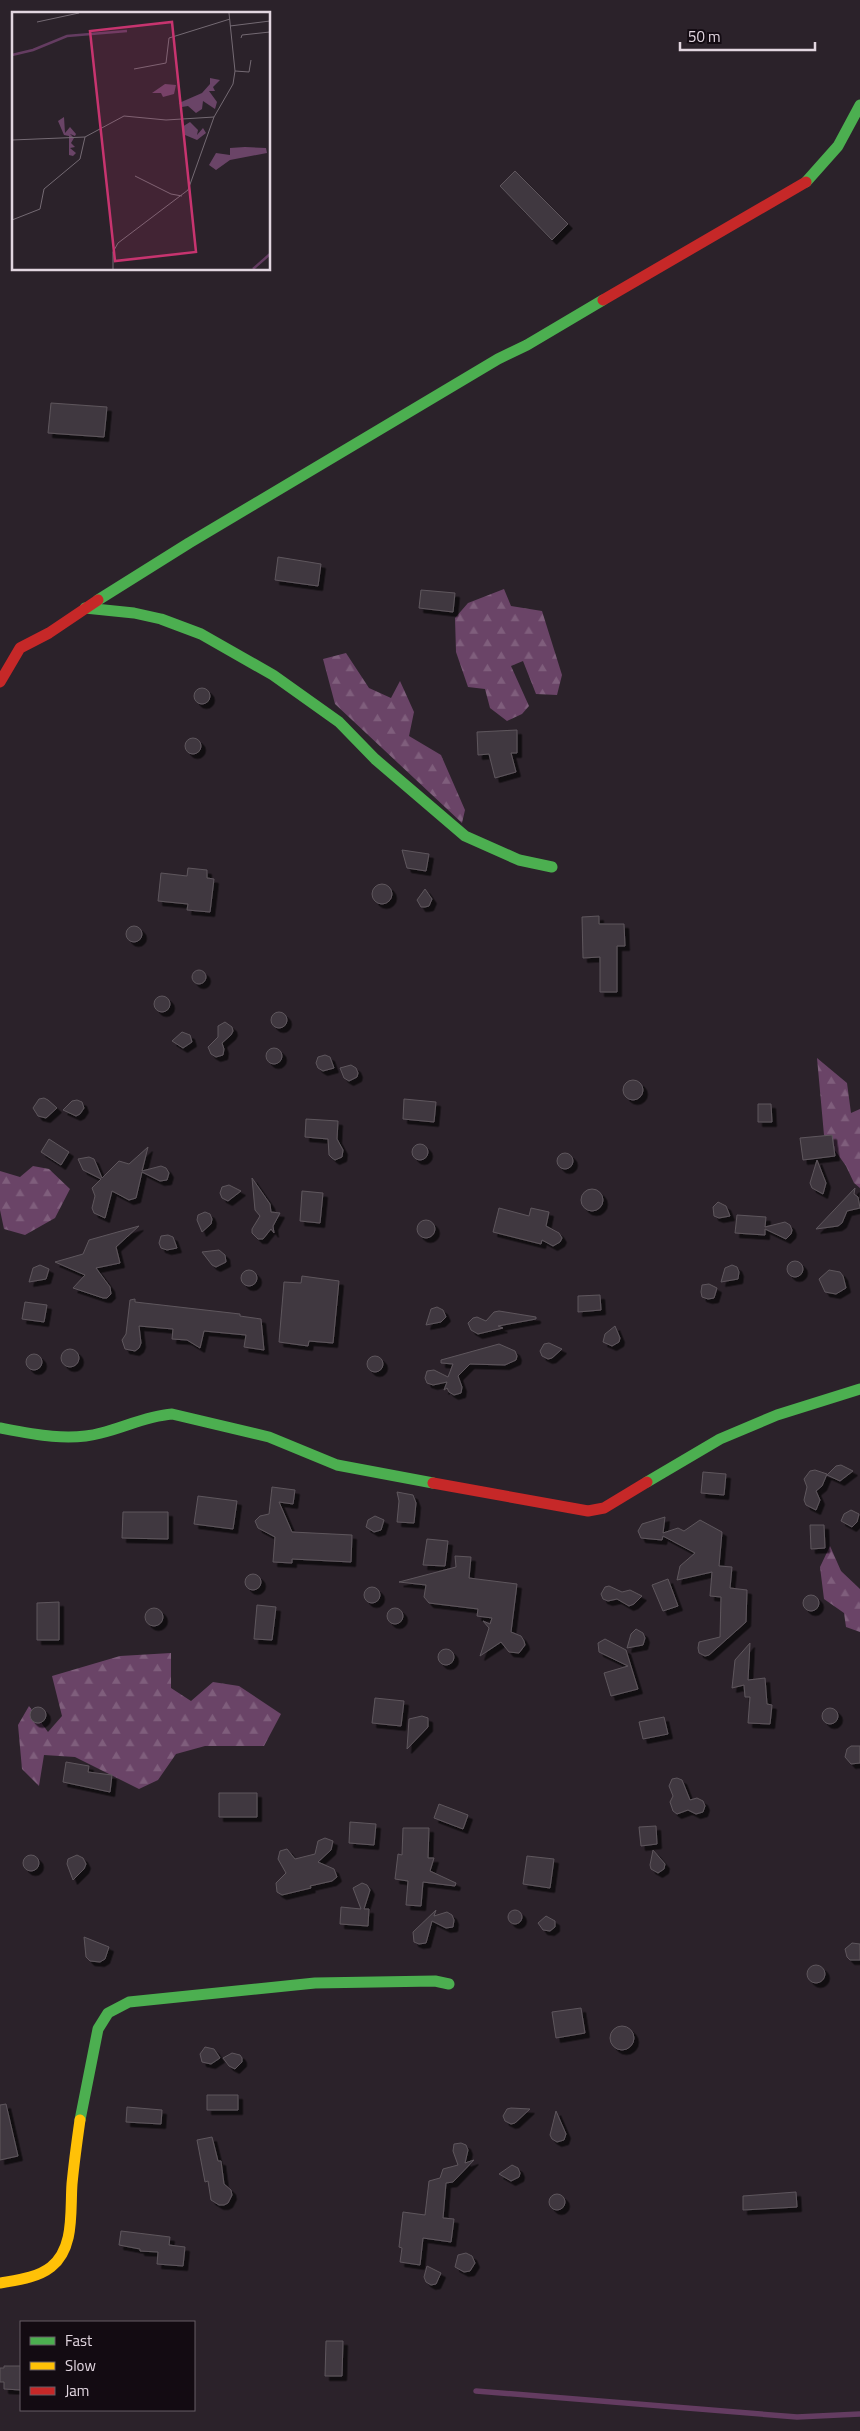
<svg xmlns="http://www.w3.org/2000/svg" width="860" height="2431" viewBox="0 0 860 2431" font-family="'Titillium Web',sans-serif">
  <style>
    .forest { fill: url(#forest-firs) }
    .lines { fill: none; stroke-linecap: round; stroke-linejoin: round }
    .stream { stroke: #643c61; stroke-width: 5.5 }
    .building { fill: #413940; stroke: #5e565d; filter: url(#shadow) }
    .fast { stroke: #4caf50; stroke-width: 11 }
    .slow { stroke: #ffc107; stroke-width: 11 }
    .jam { stroke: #c62828; stroke-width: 11 }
    .inset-river { fill: none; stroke: #643c61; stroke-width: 2.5 }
    .inset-road { fill: none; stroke: #746a73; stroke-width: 1 }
    .view { fill: #c7346f; fill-opacity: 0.15; stroke: #c7346f; stroke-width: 2.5 }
    .inset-edge { fill: none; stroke: #e2d6e0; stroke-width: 2.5 }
  </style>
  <defs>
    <pattern id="forest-firs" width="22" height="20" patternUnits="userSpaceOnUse" patternTransform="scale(1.25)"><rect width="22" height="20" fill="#6a4467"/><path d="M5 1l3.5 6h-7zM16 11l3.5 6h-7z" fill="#7f5e7c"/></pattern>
    <filter id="shadow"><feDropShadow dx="4.5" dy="4.5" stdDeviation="0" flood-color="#0009"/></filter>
  </defs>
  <rect width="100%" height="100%" fill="#2b222a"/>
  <path class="forest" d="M504,589L511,606L542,611L562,675L557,695L536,694L523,661L511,666L529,706L522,714L507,721L490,708L485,689L468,687L456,652L455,618L468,603Z
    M346,653L369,688L391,698L400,681L414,712L409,736L441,755L465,810L462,823L335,704L323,659Z
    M817,1058L847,1083L851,1113L860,1109V1188L854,1183L846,1166L824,1135Z
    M33,1166L49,1169L70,1189L55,1218L25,1235L4,1229L0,1210V1171L20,1177Z
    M830,1546L841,1571L860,1589V1632L846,1627L844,1613L824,1599L820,1567Z
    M171,1653V1688L191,1701L213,1682L239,1686L281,1714L264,1746H205L176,1754L158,1780L139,1789L75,1757L44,1755L39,1786L22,1769L18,1725L29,1706L48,1732L62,1716L52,1676L120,1656Z"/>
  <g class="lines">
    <path class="stream" d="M476,2391L797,2417L860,2414"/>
  </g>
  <path class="building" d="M515,171L568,224L552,240L500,186Z
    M51,403L107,407L104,437L48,433Z
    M278,557L321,564L318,586L275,580Z
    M421,590L455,593L453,612L419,608Z
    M194 696a8 8 0 1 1 16 0a8 8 0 1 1-16 0Z
    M517,730V753H511L516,772L495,778L489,754L478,755L477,732Z
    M185 746a8 8 0 1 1 16 0a8 8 0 1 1-16 0Z
    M402,850L429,854L426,871L407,868Z
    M188,868L207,870V878L214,879L210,912L187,910L188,904L158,901L161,873L187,876Z
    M372 894a10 10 0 1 1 20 0a10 10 0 1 1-20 0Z
    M425,889L432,899L429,906L425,907H421L417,900Z
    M599,916V924H624L625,946H617V992H600V957L583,958L582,917Z
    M126 934a8 8 0 1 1 16 0a8 8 0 1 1-16 0Z
    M192 977a7 7 0 1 1 14 0a7 7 0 1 1-14 0Z
    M154 1004a8 8 0 1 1 16 0a8 8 0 1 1-16 0Z
    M271 1020a8 8 0 1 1 16 0a8 8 0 1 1-16 0Z
    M225,1022L232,1027L233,1031L231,1035L222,1043L224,1049L223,1055L216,1057L211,1054L208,1047L218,1037V1026Z
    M182,1032L190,1035L192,1042L183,1048L172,1041Z
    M266 1056a8 8 0 1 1 16 0a8 8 0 1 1-16 0Z
    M325,1055L330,1057L334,1068L323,1071L318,1068L316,1063L318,1057Z
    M351,1065L356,1068L358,1073L357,1077L349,1081L344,1078L340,1068Z
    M623 1090a10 10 0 1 1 20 0a10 10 0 1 1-20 0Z
    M44,1098L48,1100L57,1108L46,1118L38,1116L33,1108L39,1099Z
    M404,1099L436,1102L434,1122L403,1119Z
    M77,1100L82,1102L84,1108L80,1114L76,1116L63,1110L72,1101Z
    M758,1104H771L772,1122H758Z
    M306,1119L338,1121L337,1139L343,1150L342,1157L335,1160L332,1158L329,1155L328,1139L305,1137Z
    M832,1135L835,1156L803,1160L800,1138Z
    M49,1139L69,1152L61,1165L41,1152Z
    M412 1152a8 8 0 1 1 16 0a8 8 0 1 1-16 0Z
    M148,1147L142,1171L161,1166L166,1168L169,1173L167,1180L160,1181L142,1172L136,1198L129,1200L112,1191L105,1218L94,1213L92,1208L95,1196L92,1188L101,1179L83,1170L78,1159L89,1157L94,1159L102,1178L119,1161L129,1164Z
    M557 1161a8 8 0 1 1 16 0a8 8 0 1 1-16 0Z
    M817,1160L826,1183L823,1194L812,1188L810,1183Z
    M252,1178L270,1204L271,1212L280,1213L273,1226L274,1233L271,1229L263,1239H258L252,1233V1229L260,1216L255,1210Z
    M229,1185L241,1191L228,1201L222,1198L220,1193L222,1187Z
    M855,1188L854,1194L858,1197L860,1208L847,1211L842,1223L838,1226L816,1229Z
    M581 1200a11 11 0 1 1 22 0a11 11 0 1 1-22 0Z
    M302,1191L323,1193L320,1223L300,1221Z
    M718,1202L726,1206L730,1216L719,1218L714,1216L713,1207Z
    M499,1208L529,1216L531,1208L549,1212L546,1226L559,1233L562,1238L560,1242L553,1246L542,1240L541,1244L493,1232Z
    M205,1212L210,1214L212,1219L211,1224L202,1232L197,1220L198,1215Z
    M737,1215L766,1217L765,1227L785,1222L790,1225L792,1230L791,1234L786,1239L765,1229V1235L735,1233Z
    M417 1229a9 9 0 1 1 18 0a9 9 0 1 1-18 0Z
    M139,1226L116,1247L120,1263L96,1268L110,1287L111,1294L107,1298H103L73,1288L85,1275L55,1262L83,1254L89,1240Z
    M168,1235L173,1237L177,1248L167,1250L161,1248L159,1243L161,1236Z
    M219,1250L225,1255L226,1262L216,1267L212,1265L202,1252Z
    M787 1269a8 8 0 1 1 16 0a8 8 0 1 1-16 0Z
    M40,1265L49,1269L46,1279L29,1282L33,1268Z
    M732,1265L737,1267L739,1272L738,1279L721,1282L725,1268Z
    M241 1278a8 8 0 1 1 16 0a8 8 0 1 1-16 0Z
    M829,1270L840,1272L843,1276L846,1288L836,1294L825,1292L819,1279Z
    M302,1276L339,1281L333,1343L309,1341L308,1346L279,1342L284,1282L301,1283Z
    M709,1284L717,1288L714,1298L708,1299L702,1297L701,1292L702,1285Z
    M600,1295L601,1310L578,1312V1296Z
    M135,1299V1302L240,1314V1316L261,1319L264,1350L244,1347L246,1335L204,1331L200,1348L187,1340L172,1339L173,1329L139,1326L141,1343L139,1348L135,1351L125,1349L122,1340L126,1334L130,1300Z
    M25,1302L47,1305L44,1322L22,1319Z
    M437,1307L443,1310L446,1317L441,1322L426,1325L431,1309Z
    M499,1311L536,1317V1319L498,1326L503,1328L478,1334L471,1330L468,1323L473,1318L477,1317L486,1321L494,1312Z
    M615,1326L620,1338L619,1342L612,1346L603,1342L605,1334Z
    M549,1343L562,1349L552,1358L548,1359L542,1356L540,1351L544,1344Z
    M499,1344L515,1351L517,1356L516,1360L505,1365L470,1364L458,1376L462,1387L461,1393L454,1395L449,1392L447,1388L444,1390L447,1382L433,1385L427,1383L425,1378L427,1371L434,1370L448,1377L453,1364L441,1363V1360Z
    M61 1358a9 9 0 1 1 18 0a9 9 0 1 1-18 0Z
    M26 1362a8 8 0 1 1 16 0a8 8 0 1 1-16 0Z
    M367 1364a8 8 0 1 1 16 0a8 8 0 1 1-16 0Z
    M841,1465L853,1471L840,1481L827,1475L836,1466Z
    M815,1470L827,1474L822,1486L816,1491L820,1500L816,1510L806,1505L804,1500L807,1487L804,1479L810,1471Z
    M703,1472L726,1474L724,1495L701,1493Z
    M272,1487L295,1490L293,1504L279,1502L292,1532L352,1535L351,1562L292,1559V1563L273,1562L275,1537L258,1528L255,1521L260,1516L269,1514Z
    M397,1492L413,1495L416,1503L414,1523L397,1522L399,1501Z
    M198,1496L237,1501L233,1529L194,1524Z
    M851,1510L859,1514L857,1522L852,1527L841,1521L844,1514Z
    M123,1512H168V1539L122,1538Z
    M375,1516L384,1520L381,1530L374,1532L366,1527L368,1520Z
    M665,1517L663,1533L678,1528L684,1531L700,1520L722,1532L719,1566L732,1567L730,1588L747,1590L746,1622L709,1655L705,1656L699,1653L698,1648L699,1642L720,1637L721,1597L710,1596L712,1572L677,1580L680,1566L695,1553L663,1536L662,1540L641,1538L638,1531L642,1524Z
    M810,1525H824L825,1548L811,1549Z
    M427,1539L448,1541L445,1566L423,1565Z
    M455,1556L471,1557L469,1578L517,1584L511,1632L521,1636L524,1641L525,1645L519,1653L509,1652L501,1642L480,1656L489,1628L483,1621L490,1624L492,1618L477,1616L478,1609L429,1603L424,1597L426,1585L399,1582L456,1567Z
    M245 1582a8 8 0 1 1 16 0a8 8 0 1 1-16 0Z
    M668,1579L678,1606L663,1611L652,1585Z
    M609,1586L622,1592L630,1590L642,1596L634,1604L629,1606L617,1599L608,1601L603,1599L601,1594L605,1587Z
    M364 1595a8 8 0 1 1 16 0a8 8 0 1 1-16 0Z
    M803 1603a8 8 0 1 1 16 0a8 8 0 1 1-16 0Z
    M59,1602V1640H37V1603Z
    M257,1605L276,1607L272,1640L254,1639Z
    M145 1617a9 9 0 1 1 18 0a9 9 0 1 1-18 0Z
    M387 1616a8 8 0 1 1 16 0a8 8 0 1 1-16 0Z
    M636,1629L643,1633L645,1638L643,1645L627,1648L631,1634Z
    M605,1639L626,1650L638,1689L611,1696L604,1673L628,1666L599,1652L598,1643Z
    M750,1643L748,1680L765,1678L767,1704L772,1705L770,1724L748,1723L750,1697H745L744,1685L732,1688L735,1660Z
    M438 1657a8 8 0 1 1 16 0a8 8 0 1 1-16 0Z
    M375,1698L404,1701L401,1726L372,1723Z
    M30 1715a8 8 0 1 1 16 0a8 8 0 1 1-16 0Z
    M822 1716a8 8 0 1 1 16 0a8 8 0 1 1-16 0Z
    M422,1716L428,1718V1727L407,1749L409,1719Z
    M664,1717L668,1734L643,1739L639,1722Z
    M851,1746H860V1763L851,1764L845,1757L847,1749Z
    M66,1762L89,1766L88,1772L112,1775L110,1792L63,1782Z
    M677,1778L682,1780L690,1800L697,1798L703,1801L705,1806L703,1812L696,1814L688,1810L677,1814L673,1811L670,1802L673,1796L669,1786L672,1779Z
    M219,1793H257V1817H219Z
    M439,1804L468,1815L463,1829L434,1818Z
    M350,1822L376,1824L374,1845L349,1843Z
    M656,1826L657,1844L641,1846L639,1827Z
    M403,1828H429L428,1858H434L430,1871L456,1883L455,1886L423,1882L421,1906L406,1905L408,1881L395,1879L398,1854L402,1855Z
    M325,1838L333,1841L331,1850L318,1862L334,1869L337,1877L332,1881L310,1886L311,1888L282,1895L277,1892L276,1883L286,1873L278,1859L280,1851L287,1849L295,1859L315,1854L318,1841Z
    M653,1850L665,1864L664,1869L658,1873L651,1869L650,1865Z
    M77,1855L83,1858L86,1864L84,1869L73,1880L67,1864L68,1859Z
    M23 1863a8 8 0 1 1 16 0a8 8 0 1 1-16 0Z
    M527,1856L554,1859L550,1888L523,1884Z
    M362,1883L367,1885L370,1890L364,1909H369L368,1926L340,1924L341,1907L361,1909L353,1888Z
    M508 1917a7 7 0 1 1 14 0a7 7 0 1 1-14 0Z
    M436,1910L434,1916L447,1912L452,1915L454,1920L453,1927L446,1928L432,1921L426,1943L419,1944L414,1942L413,1932Z
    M546,1916L555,1921V1927L550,1931L543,1930L538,1923Z
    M84,1937L109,1947L105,1959L100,1962L90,1961L86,1957Z
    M852,1943L860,1944V1960H850L847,1957L845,1949Z
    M807 1974a9 9 0 1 1 18 0a9 9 0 1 1-18 0Z
    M581,2008L585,2033L556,2038L552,2012Z
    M610 2038a12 12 0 1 1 24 0a12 12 0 1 1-24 0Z
    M205,2047L214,2049L220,2058L211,2064L202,2062L200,2054Z
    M232,2053L240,2055L242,2058V2062L235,2069L229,2066L223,2058Z
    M207,2095H238V2110H207Z
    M6,2104L18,2156L0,2160V2105Z
    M127,2107L162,2110L161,2124L126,2122Z
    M511,2108L530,2109L515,2123L511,2124L505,2121L503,2116L507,2109Z
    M556,2111L566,2134L564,2140L557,2142L552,2139L550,2135Z
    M212,2137L218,2161H221L224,2184L231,2190L232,2195L228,2203L224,2205H219L211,2200L208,2181L205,2182L197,2140Z
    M461,2143L466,2145L468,2150L465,2163L474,2160L453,2182L446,2183L443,2218L454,2219L451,2242L423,2238L420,2265L400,2262L402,2248L399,2247L403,2212L425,2215L429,2181L440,2178L443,2169L458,2165L453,2151L454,2144Z
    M512,2165L518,2168L520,2173L519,2177L511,2181L499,2174Z
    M796,2192L797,2207L743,2210V2196Z
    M549 2202a8 8 0 1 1 16 0a8 8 0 1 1-16 0Z
    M121,2231L170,2237L169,2245L185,2247L183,2266L157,2264L158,2252L140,2251V2249L119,2245Z
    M466,2253L472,2256L475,2263L470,2271L464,2272L455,2267L458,2255Z
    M427,2266L441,2273L436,2284L431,2285L426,2282L424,2277Z
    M326,2341H343L342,2376H325Z
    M4,2366H21V2390L4,2389V2382H0V2368H4Z"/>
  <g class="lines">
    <path class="fast" d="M806,182L838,146L860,105
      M98,600L189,543L498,359L527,345L603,300
      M85,608L134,613L161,619L201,634L273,675L339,722L375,759L465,836L519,860L552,867
      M0,1428C31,1434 69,1442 101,1433C125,1427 147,1416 172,1414L269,1437L337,1465L433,1483
      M647,1482L720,1439L777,1415L860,1389
      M80,2120L98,2029L108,2013L129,2002L315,1983L435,1981L449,1984"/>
    <path class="slow" d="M0,2283C17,2280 37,2278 51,2267C75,2248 70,2211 72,2184C74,2163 77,2141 80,2120"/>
    <path class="jam" d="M603,300L806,182
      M0,682L20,648L49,633L98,600
      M433,1483L588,1511L604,1508L647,1482"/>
  </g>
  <g transform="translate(12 12)">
    <rect width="258" height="258" fill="#2b222a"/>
    <path d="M198,66L208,68L201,75L203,79H197L205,90L203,97L191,89L190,97L184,101L176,94L170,95L167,91L190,81L198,72ZM153,72L164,73L162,82L151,85L149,81H140ZM52,105L53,121L58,115L64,122L63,124L58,122L62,126L59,131L63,135L58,136L64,141L61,144L57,143V124L52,123L46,109ZM178,110L186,118L185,123L191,116L194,121L185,128L173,123L170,115ZM233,135L254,136L255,141L218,148L204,158L197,153L204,141L218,143V136Z" fill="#6a4467"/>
    <path class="inset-river" d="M0,43L21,38L55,24L115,19M241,257L258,242"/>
    <path class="inset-road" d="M25,10L67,1M218,14L258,9M229,26L230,23L258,20M122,57L154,51L157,26L218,7M223,59L237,60L239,48M0,128L73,125M123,164L159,182L170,184M0,208L28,197L32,177L68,147L73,125L112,104L154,108L202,105M101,257V240L106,231L176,178L202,105L221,72L223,59L217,1"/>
    <path class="view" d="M160,10L184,240L103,249L78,19Z"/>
    <rect width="258" height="258" class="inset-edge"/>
  </g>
  <rect x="20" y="2321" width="175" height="90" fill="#130b12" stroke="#665c64"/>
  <rect x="30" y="2337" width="25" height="8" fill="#4caf50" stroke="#665c64"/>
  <text x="65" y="2346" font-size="15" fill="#e2d6e0">Fast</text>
  <rect x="30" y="2362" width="25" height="8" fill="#ffc107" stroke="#665c64"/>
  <text x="65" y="2371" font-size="15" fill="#e2d6e0">Slow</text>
  <rect x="30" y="2387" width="25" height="8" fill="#c62828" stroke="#665c64"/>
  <text x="65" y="2396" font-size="15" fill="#e2d6e0">Jam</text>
  <path d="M680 42v8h135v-8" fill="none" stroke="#e2d6e0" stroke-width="2.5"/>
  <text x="688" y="42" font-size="15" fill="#e2d6e0" stroke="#130b12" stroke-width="4" paint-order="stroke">50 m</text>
</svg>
